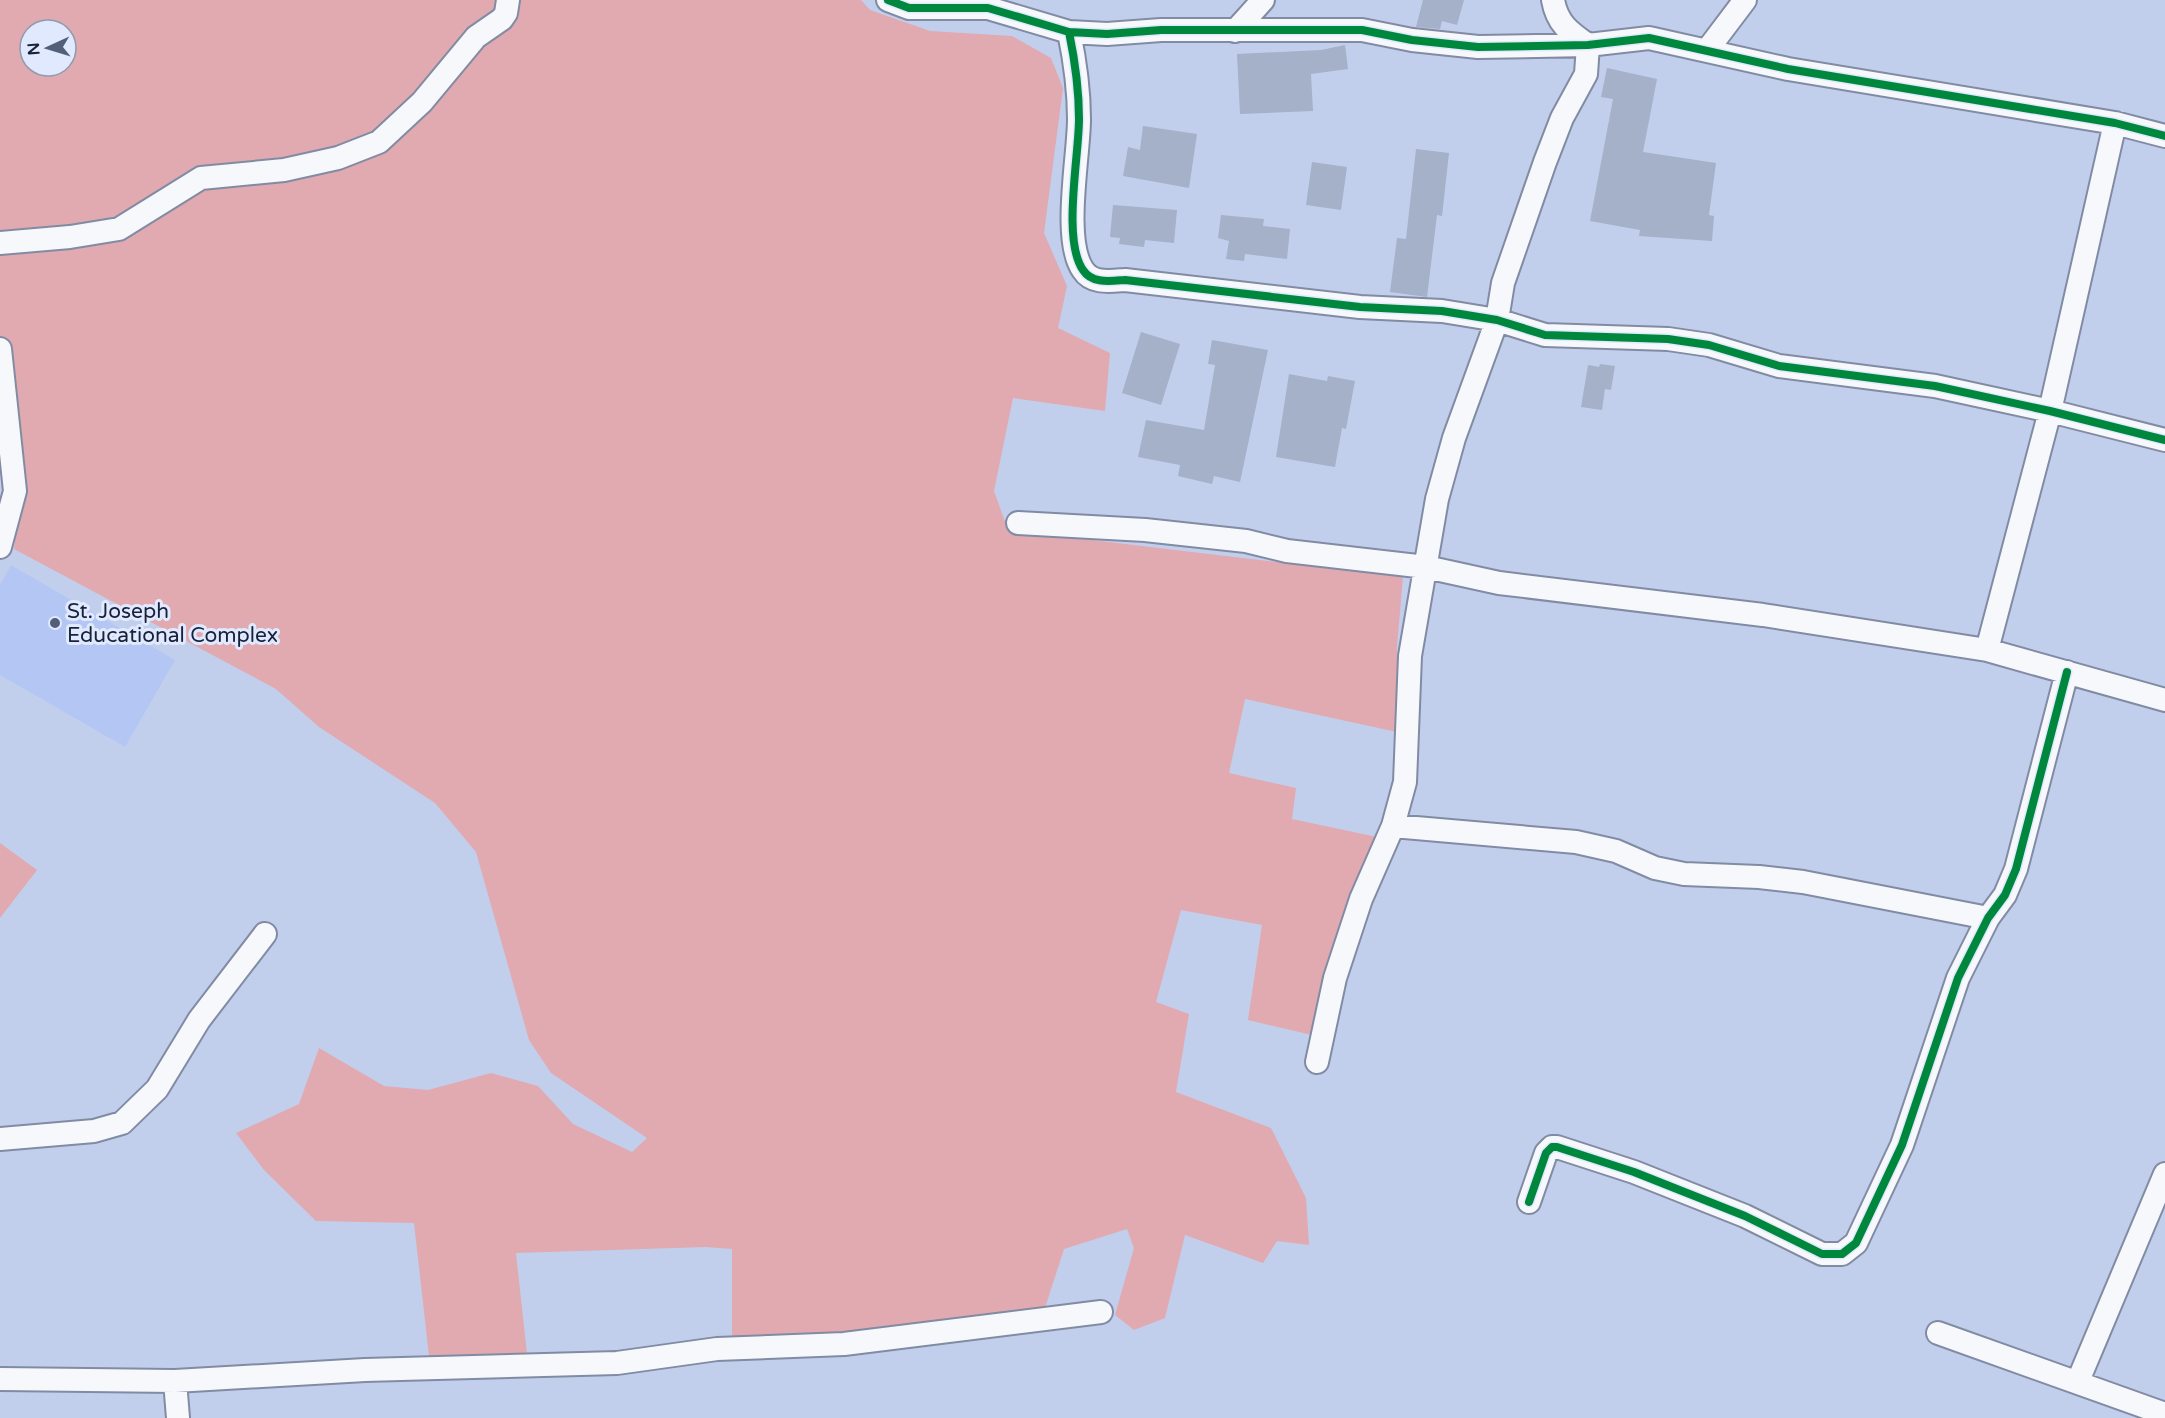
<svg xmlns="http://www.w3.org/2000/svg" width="2165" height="1418" viewBox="0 0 2165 1418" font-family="'Varela Round',sans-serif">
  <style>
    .built { fill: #b4c7f4 }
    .green { fill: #e1a9b0; fill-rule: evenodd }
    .building { fill: #a5b0c9 }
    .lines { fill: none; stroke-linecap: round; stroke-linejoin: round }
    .minor-casing { stroke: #818ba3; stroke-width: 26 }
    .minor { stroke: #f6f8fc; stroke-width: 22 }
    .cycleway-casing { stroke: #e0e9fe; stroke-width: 11 }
    .cycleway { stroke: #00873e; stroke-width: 8 }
    .poi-dot { fill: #535e78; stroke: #e0e9fe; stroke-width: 2 }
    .labels { text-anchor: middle; stroke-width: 6; stroke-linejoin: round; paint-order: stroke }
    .poi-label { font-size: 21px; fill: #17213a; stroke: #e0e9fe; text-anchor: start }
  </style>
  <rect width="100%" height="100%" fill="#c2cfec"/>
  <path class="built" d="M11,565L175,660L125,747L0,675V585Z"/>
  <path class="green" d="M0,0H861L870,10L930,31L1012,36L1051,58L1063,88L1044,233L1067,286L1058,328L1110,353L1105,411L1013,398L994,491L1008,530L1403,577L1397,647V732L1245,699L1229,773L1296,788L1292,819L1377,837L1312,1035L1248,1020L1262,925L1181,910L1156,1002L1189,1014L1176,1092L1271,1128L1306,1198L1309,1245L1277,1241L1263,1263L1185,1235L1165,1318L1134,1330L1115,1315L1134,1248L1127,1229L1064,1249L1045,1308L882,1332L732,1336V1249L706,1247L516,1253L527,1354L429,1356L414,1223L316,1221L264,1170L236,1133L299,1104L319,1048L384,1086L428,1090L491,1073L538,1086L573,1124L632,1152L647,1138L551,1073L529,1040L476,852L435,803L319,727L276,689L14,549L17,520L0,361ZM30,30H66V66H30Z
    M0,843L37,870L0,918Z"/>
  <path class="building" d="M1423,0H1464L1457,25L1442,21L1440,29L1416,27Z
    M1345,45L1348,69L1311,74L1313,111L1240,114L1237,54L1321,50Z
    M1607,68L1657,79L1643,152L1716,163L1709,215L1714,216L1712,241L1639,236L1640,230L1590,221L1613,99L1601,97Z
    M1143,126L1197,134L1189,188L1123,176L1128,147L1140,150Z
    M1416,149L1449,153L1442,216L1437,215L1427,297L1390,292L1397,238L1406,239Z
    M1312,162L1347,167L1341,210L1306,205Z
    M1113,205L1177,210L1174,243L1145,240L1144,247L1119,244L1120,238L1110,237Z
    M1221,215L1264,219L1263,226L1290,229L1287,259L1245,254L1244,261L1226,259L1229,241L1218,238Z
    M1141,332L1180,344L1161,405L1122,393Z
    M1212,340L1268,350L1240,482L1214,476L1212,484L1178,476L1180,465L1138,457L1146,420L1204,430L1215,365L1208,364Z
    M1600,364L1615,366L1611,390L1605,389L1602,410L1581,407L1588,365L1599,367Z
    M1289,374L1327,381L1328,376L1355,381L1346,429L1342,428L1335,467L1276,457Z"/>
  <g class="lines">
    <g class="minor-casing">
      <path id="minor" d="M888,0L909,8H988L1069,32L1107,34L1161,30H1362L1412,40L1478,47L1588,45L1649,38L1788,69L2115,123L2165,136
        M1235,31L1263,0
        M1069,32C1075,61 1079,90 1079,119C1079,156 1062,240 1083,270C1092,284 1110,281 1125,280L1360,307L1442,311L1497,320L1545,335L1668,339L1709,345L1779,366L1935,386L2050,411L2165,440
        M1708,49L1745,0
        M2115,123L2050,411L1987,650L2165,700
        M0,243L70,237L119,229L201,178L284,170L338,158L379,142L422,102L476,37L502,19L506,13L508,0
        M0,349L15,491L0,547
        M1018,523L1145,530L1246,541L1287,551L1426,567L1499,583L1763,615L1987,650
        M1393,826L1576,842L1616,851L1655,868L1684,874L1759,877L1803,882L1988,918
        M1317,1062L1335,978L1361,899L1393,826L1405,782L1410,656L1437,499L1454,438L1497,320L1503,283L1545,162L1562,118L1586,74L1588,45C1569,32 1557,23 1553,0
        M0,1139L94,1131L122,1123L157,1089L199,1020L265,934
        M1529,1202L1546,1153L1552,1147H1557L1634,1172L1745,1216L1822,1254H1842L1856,1243L1902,1145L1958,978L1988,918L2005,895L2016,869L2067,672
        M1938,1333L2165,1414
        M0,1379L175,1381L178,1418
        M175,1381L365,1370L617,1363L717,1349L844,1344L1101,1312
        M2078,1381L2165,1174"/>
    </g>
    <use href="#minor" class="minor"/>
    <g class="cycleway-casing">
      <path id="cycleway" d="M888,0L909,8H988L1069,32L1107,34L1161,30H1362L1412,40L1478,47L1588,45L1649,38L1788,69L2115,123L2165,136
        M1069,32C1075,61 1079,90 1079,119C1079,156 1062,240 1083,270C1092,284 1110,281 1125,280L1360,307L1442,311L1497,320L1545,335L1668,339L1709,345L1779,366L1935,386L2050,411L2165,440
        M1529,1202L1546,1153L1552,1147H1557L1634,1172L1745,1216L1822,1254H1842L1856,1243L1902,1145L1958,978L1988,918L2005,895L2016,869L2067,672"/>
    </g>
    <use href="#cycleway" class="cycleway"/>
  </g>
  <circle class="poi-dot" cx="55" cy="623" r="6"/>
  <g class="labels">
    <g class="poi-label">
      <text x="67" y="618">St. Joseph<tspan x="67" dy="24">Educational Complex</tspan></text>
    </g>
  </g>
  <g transform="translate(48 48) rotate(266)"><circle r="28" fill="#e0e9fe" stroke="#9099b0" stroke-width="1.5"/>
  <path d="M0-4.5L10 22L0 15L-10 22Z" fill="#535e78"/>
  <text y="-9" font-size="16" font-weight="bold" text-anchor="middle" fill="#17213a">N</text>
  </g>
</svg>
